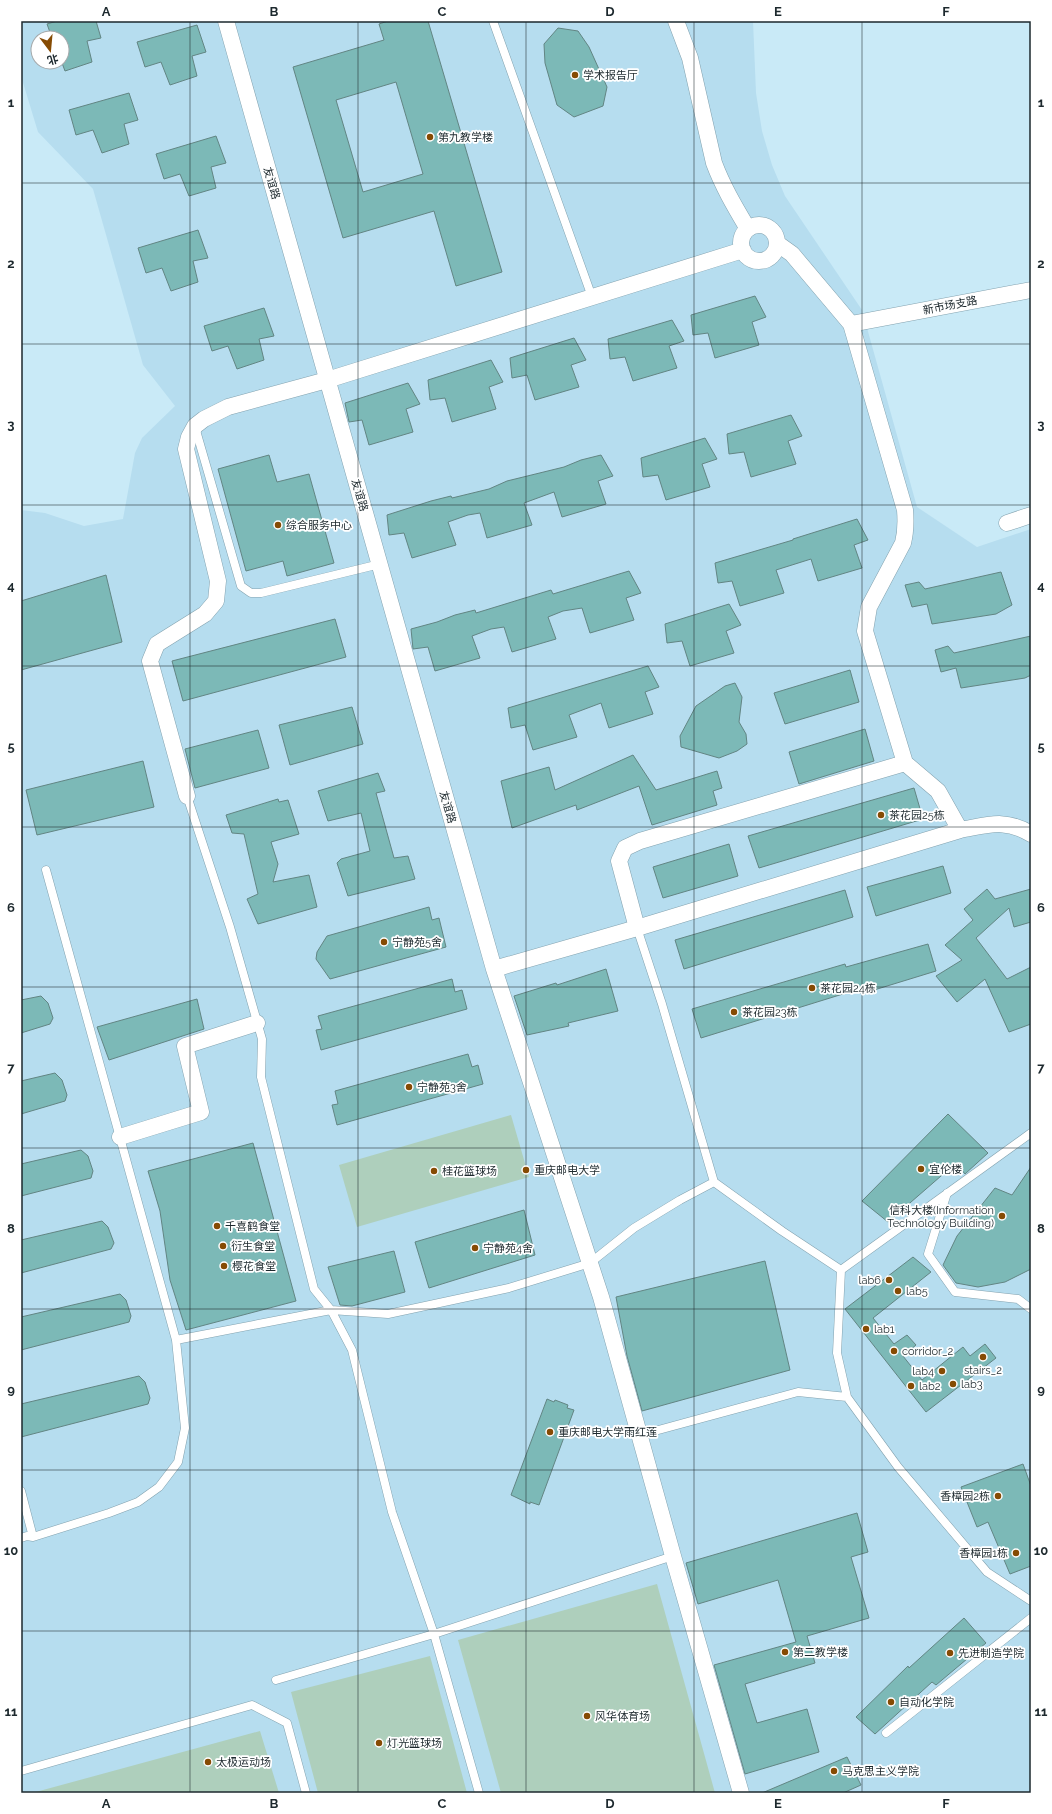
<svg xmlns="http://www.w3.org/2000/svg" width="1052" height="1814" viewBox="0 0 1052 1814" font-family="Raleway,'Noto Sans SC',sans-serif">
  <style>
    .built { fill: #b6ddef; fill-rule: evenodd }
    .green { fill: #aecfbc }
    .building { fill: #7cb9b7; stroke: #628583; fill-rule: evenodd }
    .lines { fill: none; stroke-linecap: round; stroke-linejoin: round }
    .service-casing { stroke: #83a2af; stroke-width: 9 }
    .minor-casing { stroke: #83a2af; stroke-width: 17 }
    .service { stroke: #fff; stroke-width: 8 }
    .minor { stroke: #fff; stroke-width: 16 }
    .grid { fill: none; stroke: #1d292e; stroke-width: 1; stroke-opacity: 0.55 }
    .poi-dot { fill: #864b03; stroke: #fff; stroke-width: 1.5 }
    .labels { text-anchor: middle; stroke-width: 3.5; stroke-linejoin: round; paint-order: stroke }
    .poi-label { font-size: 11px; fill: #1d292e; stroke: #fff; text-anchor: start }
    .street-label { font-size: 11px; fill: #1d292e; stroke: #fff }
    .neatline { fill: none; stroke: #1d292e; stroke-width: 1.5 }
    .grid-label { font-size: 13px; text-anchor: middle; font-weight: bold; fill: #1d292e }
  </style>
  <rect width="100%" height="100%" fill="#c9eaf7"/>
  <path class="built" d="M21,21H753L756,93L762,131L772,165L785,196L862,310L917,507L977,547L1031,529V1793H21V510L45,513L84,526L123,519L135,453L142,438L175,406L143,365L93,189L38,132L21,76ZM38,38H62V62H38Z"/>
  <path class="green" d="M511,1115L529,1177L357,1227L339,1165Z
    M657,1584L715,1793H501L458,1640Z
    M430,1656L467,1793H318L291,1692Z
    M260,1731L279,1793H32Z"/>
  <path class="building" d="M57,21H96L101,38L87,41L92,62L65,71L62,63V38H52L47,24Z
    M388,21H428L502,272L456,286L434,211L343,238L293,67L384,40L379,24ZM396,82L423,174L363,192L336,100Z
    M197,25L206,52L192,56L197,76L170,85L161,62L145,67L137,42Z
    M558,28L578,31L589,47L607,87L603,106L574,117L557,105L545,63L544,44Z
    M129,93L138,120L124,124L129,144L102,153L93,130L76,135L69,110Z
    M216,136L226,163L211,167L216,188L189,196L180,174L164,179L156,154Z
    M198,230L208,258L193,261L198,282L171,291L162,268L146,273L138,248Z
    M755,296L766,317L752,322L759,345L715,358L708,333L693,335L691,315Z
    M264,308L274,336L259,339L264,360L237,369L228,346L212,351L204,326Z
    M672,320L684,341L669,346L677,368L633,381L625,357L610,359L608,339Z
    M574,338L586,360L571,365L579,387L535,400L527,375L512,378L510,358Z
    M491,360L503,382L489,387L496,409L452,422L445,398L430,400L428,380Z
    M408,383L420,404L406,409L413,432L369,445L362,420L349,422L345,403Z
    M791,415L802,436L788,441L796,464L751,477L744,452L729,454L727,434Z
    M705,438L717,459L702,464L710,487L666,500L658,475L643,477L641,458Z
    M269,455L277,482L309,474L334,563L287,576L283,561L246,571L218,469Z
    M601,455L613,476L598,481L606,504L562,517L554,492L524,503L532,525L487,538L480,513L468,515L448,522L456,545L412,558L404,533L389,535L387,515L431,501L451,496L452,498L489,489L507,481L564,467L581,460Z
    M857,519L868,540L854,545L862,568L818,581L811,559L776,570L784,593L740,606L732,581L718,583L715,563L793,540V539Z
    M629,571L641,593L626,598L634,620L590,633L582,608L563,611L548,617L556,639L512,652L504,627L491,629L472,636L480,658L435,671L428,647L413,649L411,629L437,622L455,615L475,610L476,613L551,590L553,594Z
    M1001,572L1012,605L996,614L932,624L927,604L912,607L905,585L919,582L925,589Z
    M106,575L122,642L21,670V601Z
    M729,604L741,625L726,631L734,653L690,666L682,641L667,643L665,624Z
    M335,619L346,657L183,701L172,661Z
    M1031,636V675L1025,678L961,688L956,668L941,672L935,650L948,646L954,653Z
    M648,666L659,687L645,692L653,714L609,728L601,703L569,715L577,737L533,750L525,725L511,728L508,708Z
    M850,670L859,702L785,724L774,693Z
    M735,683L742,697L739,722L746,734L747,744L737,751L719,758L681,747L680,736L696,706L725,686Z
    M352,707L363,744L290,765L279,725Z
    M865,729L874,761L799,784L789,752Z
    M258,730L269,768L195,788L185,749Z
    M633,755L656,790L717,771L722,788L713,791L717,805L652,825L639,786L577,810L576,805L512,828L501,781L549,767L555,790Z
    M143,761L154,807L37,835L26,790Z
    M378,773L385,791L376,793L394,858L408,856L415,879L348,896L337,863L341,859L370,851L361,813L328,821L318,791Z
    M914,788L923,819L759,868L748,836Z
    M278,799L279,802L288,800L299,834L271,842L278,864L273,882L309,875L317,907L258,924L247,899L258,894L244,834L232,833L226,815Z
    M729,844L738,876L663,898L653,867Z
    M943,866L951,893L876,916L867,887Z
    M987,889L995,899L1031,889V922L1014,927L1009,908L976,938L1007,979L1031,967V1024L1009,1032L985,979L957,1002L936,976L962,960L945,945L973,920L964,909Z
    M845,890L853,917L684,969L675,940Z
    M429,907L432,920L439,918L446,947L330,979L316,959L317,952L327,936Z
    M928,944L936,971L861,994L859,989L701,1038L692,1009L845,964L846,967Z
    M606,969L618,1011L568,1023L569,1026L527,1035L514,996L556,983L557,985Z
    M452,979L455,992L462,990L467,1009L321,1050L316,1030L322,1029L318,1016Z
    M41,996L48,1003L53,1018L50,1024L21,1033V1000Z
    M197,999L204,1029L109,1060L97,1027Z
    M468,1054L472,1067L478,1065L483,1084L337,1125L332,1105L338,1104L335,1091Z
    M55,1073L62,1080L67,1095L65,1101L21,1114V1081Z
    M948,1114L988,1153L965,1174L956,1163L888,1222L862,1201Z
    M253,1143L296,1301L186,1330L170,1280L160,1211L148,1171Z
    M81,1150L88,1156L93,1171L91,1178L21,1196V1164Z
    M1031,1167V1269L1005,1282L978,1287L956,1283L943,1265L957,1236L995,1188L1012,1195Z
    M524,1210L535,1255L429,1288L415,1242Z
    M102,1221L108,1227L114,1243L111,1249L21,1273V1240Z
    M394,1251L405,1292L352,1306L340,1305L328,1267Z
    M913,1257L931,1272L873,1318L894,1344L907,1335L916,1345L903,1356L922,1380L963,1347L970,1356L985,1344L996,1358L926,1412L845,1309Z
    M765,1261L790,1370L642,1411L627,1356L616,1297Z
    M120,1294L126,1300L131,1316L129,1322L21,1350V1317Z
    M139,1376L145,1382L150,1398L148,1404L21,1437V1404Z
    M547,1399L554,1402L555,1400L568,1405L567,1408L574,1410L539,1505L530,1502V1504L511,1495Z
    M1023,1464L1031,1486V1566L1010,1574L988,1522L977,1527L961,1487Z
    M857,1513L868,1552L851,1557L869,1618L807,1636L815,1663L745,1684L757,1723L807,1709L819,1752L745,1774L714,1665L796,1642L778,1580L698,1604L686,1563Z
    M964,1618L986,1643L936,1685L932,1682L875,1734L856,1717L908,1666L909,1668Z
    M847,1757L861,1785L843,1793H762Z"/>
  <g class="lines">
    <g class="service-casing">
      <path id="service" d="M493,21L592,297
        M195,427L241,586L251,593H261L380,564
        M187,796L230,927L262,1039L261,1077L314,1289L331,1310L388,1314L509,1288L590,1263L634,1228L680,1200L714,1182L662,1004L637,928
        M46,870L176,1340L331,1310L352,1350L392,1512L434,1634L276,1680
        M714,1182L782,1231L841,1270
        M947,1193L928,1254L955,1292L1018,1299L1031,1309
        M841,1270L837,1353L847,1397L898,1467L987,1572L1031,1601
        M841,1270L1031,1133
        M640,1435L798,1392L847,1397
        M21,1491L33,1537L27,1536L21,1538
        M33,1537L109,1513L138,1502L159,1487L178,1462L185,1428L176,1340
        M886,1733L1031,1618
        M21,1771L252,1705L287,1723L306,1793
        M479,1793L434,1634L673,1556"/>
    </g>
    <g class="minor-casing">
      <path id="minor" d="M226,21L494,969
        M676,21L690,58L714,163C723,187 735,207 748,229
        M741 243a18 18 0 1 1 36 0a18 18 0 1 1-36 0Z
        M778,244L792,254L851,324L905,510C906,522 906,531 903,543L869,607L865,631L905,763L938,791L960,830
        M851,324L1031,290
        M1007,523L1031,515
        M187,796L150,661L157,644L205,614L216,601L218,581L186,449L189,437L195,426L204,419L228,407L327,380L743,250
        M637,928L619,861L625,848L640,841L905,763
        M120,1137L201,1112L185,1046L257,1023
        M741,1793L673,1556L601,1297L494,969L637,928L960,830C988,825 1005,818 1031,834"/>
    </g>
    <use href="#service" class="service"/>
    <use href="#minor" class="minor"/>
  </g>
  <path class="grid" d="M190,21V1793M358,21V1793M526,21V1793M694,21V1793M862,21V1793M21,183H1031M21,344H1031M21,505H1031M21,666H1031M21,827H1031M21,987H1031M21,1148H1031M21,1309H1031M21,1470H1031M21,1631H1031"/>
  <g class="poi-dot">
    <circle cx="575" cy="75" r="4"/>
    <circle cx="430" cy="137" r="4"/>
    <circle cx="278" cy="525" r="4"/>
    <circle cx="881" cy="815" r="4"/>
    <circle cx="384" cy="942" r="4"/>
    <circle cx="812" cy="988" r="4"/>
    <circle cx="734" cy="1012" r="4"/>
    <circle cx="409" cy="1087" r="4"/>
    <circle cx="921" cy="1169" r="4"/>
    <circle cx="526" cy="1170" r="4"/>
    <circle cx="434" cy="1171" r="4"/>
    <circle cx="1002" cy="1216" r="4"/>
    <circle cx="217" cy="1226" r="4"/>
    <circle cx="223" cy="1246" r="4"/>
    <circle cx="475" cy="1248" r="4"/>
    <circle cx="224" cy="1266" r="4"/>
    <circle cx="889" cy="1280" r="4"/>
    <circle cx="898" cy="1291" r="4"/>
    <circle cx="866" cy="1329" r="4"/>
    <circle cx="894" cy="1351" r="4"/>
    <circle cx="983" cy="1357" r="4"/>
    <circle cx="942" cy="1371" r="4"/>
    <circle cx="953" cy="1384" r="4"/>
    <circle cx="911" cy="1386" r="4"/>
    <circle cx="550" cy="1432" r="4"/>
    <circle cx="998" cy="1496" r="4"/>
    <circle cx="1016" cy="1553" r="4"/>
    <circle cx="785" cy="1652" r="4"/>
    <circle cx="950" cy="1653" r="4"/>
    <circle cx="891" cy="1702" r="4"/>
    <circle cx="587" cy="1716" r="4"/>
    <circle cx="379" cy="1743" r="4"/>
    <circle cx="208" cy="1762" r="4"/>
    <circle cx="834" cy="1771" r="4"/>
  </g>
  <g class="labels">
    <g class="poi-label">
      <text x="583" y="79">学术报告厅</text>
      <text x="438" y="141">第九教学楼</text>
      <text x="286" y="529">综合服务中心</text>
      <text x="889" y="819">茶花园25栋</text>
      <text x="392" y="946">宁静苑5舍</text>
      <text x="820" y="992">茶花园24栋</text>
      <text x="742" y="1016">茶花园23栋</text>
      <text x="417" y="1091">宁静苑3舍</text>
      <text x="929" y="1173">宜伦楼</text>
      <text x="534" y="1174">重庆邮电大学</text>
      <text x="442" y="1175">桂花篮球场</text>
      <text x="994" y="1214" text-anchor="end">信科大楼(Information<tspan x="994" dy="13">Technology Building)</tspan></text>
      <text x="225" y="1230">千喜鹤食堂</text>
      <text x="231" y="1250">衍生食堂</text>
      <text x="483" y="1252">宁静苑4舍</text>
      <text x="232" y="1270">樱花食堂</text>
      <text x="881" y="1284" text-anchor="end">lab6</text>
      <text x="906" y="1295">lab5</text>
      <text x="874" y="1333">lab1</text>
      <text x="902" y="1355">corridor_2</text>
      <text x="983" y="1374" text-anchor="middle">stairs_2</text>
      <text x="934" y="1375" text-anchor="end">lab4</text>
      <text x="961" y="1388">lab3</text>
      <text x="919" y="1390">lab2</text>
      <text x="558" y="1436">重庆邮电大学雨红莲</text>
      <text x="990" y="1500" text-anchor="end">香樟园2栋</text>
      <text x="1008" y="1557" text-anchor="end">香樟园1栋</text>
      <text x="793" y="1656">第二教学楼</text>
      <text x="958" y="1657">先进制造学院</text>
      <text x="899" y="1706">自动化学院</text>
      <text x="595" y="1720">风华体育场</text>
      <text x="387" y="1747">灯光篮球场</text>
      <text x="216" y="1766">太极运动场</text>
      <text x="842" y="1775">马克思主义学院</text>
    </g>
    <g class="street-label">
      <text transform="translate(272 183) rotate(74)" y="4">友谊路</text>
      <text transform="translate(950 305) rotate(-11)" y="4">新市场支路</text>
      <text transform="translate(360 495) rotate(74)" y="4">友谊路</text>
      <text transform="translate(448 807) rotate(74)" y="4">友谊路</text>
    </g>
  </g>
  <rect width="1052" height="1814" fill="none" stroke="#ffffff" stroke-width="44"/>
  <g transform="translate(50 50) rotate(164)"><circle r="19" fill="#ffffff" stroke="#a5a9ab"/>
  <path d="M0-3L7 15L0 10L-7 15Z" fill="#864b03"/>
  <text y="-6" font-size="11" font-weight="bold" text-anchor="middle" fill="#1d292e">北</text>
  </g>
  <rect x="22" y="22" width="1008" height="1770" class="neatline"/>
  <g class="grid-label">
    <text x="106" y="16">A</text>
    <text x="274" y="16">B</text>
    <text x="442" y="16">C</text>
    <text x="610" y="16">D</text>
    <text x="778" y="16">E</text>
    <text x="946" y="16">F</text>
    <text x="11" y="107">1</text>
    <text x="1041" y="107">1</text>
    <text x="11" y="268">2</text>
    <text x="1041" y="268">2</text>
    <text x="11" y="429">3</text>
    <text x="1041" y="429">3</text>
    <text x="11" y="590">4</text>
    <text x="1041" y="590">4</text>
    <text x="11" y="751">5</text>
    <text x="1041" y="751">5</text>
    <text x="11" y="912">6</text>
    <text x="1041" y="912">6</text>
    <text x="11" y="1072">7</text>
    <text x="1041" y="1072">7</text>
    <text x="11" y="1233">8</text>
    <text x="1041" y="1233">8</text>
    <text x="11" y="1394">9</text>
    <text x="1041" y="1394">9</text>
    <text x="11" y="1555">10</text>
    <text x="1041" y="1555">10</text>
    <text x="11" y="1716">11</text>
    <text x="1041" y="1716">11</text>
    <text x="106" y="1808">A</text>
    <text x="274" y="1808">B</text>
    <text x="442" y="1808">C</text>
    <text x="610" y="1808">D</text>
    <text x="778" y="1808">E</text>
    <text x="946" y="1808">F</text>
  </g>
</svg>
